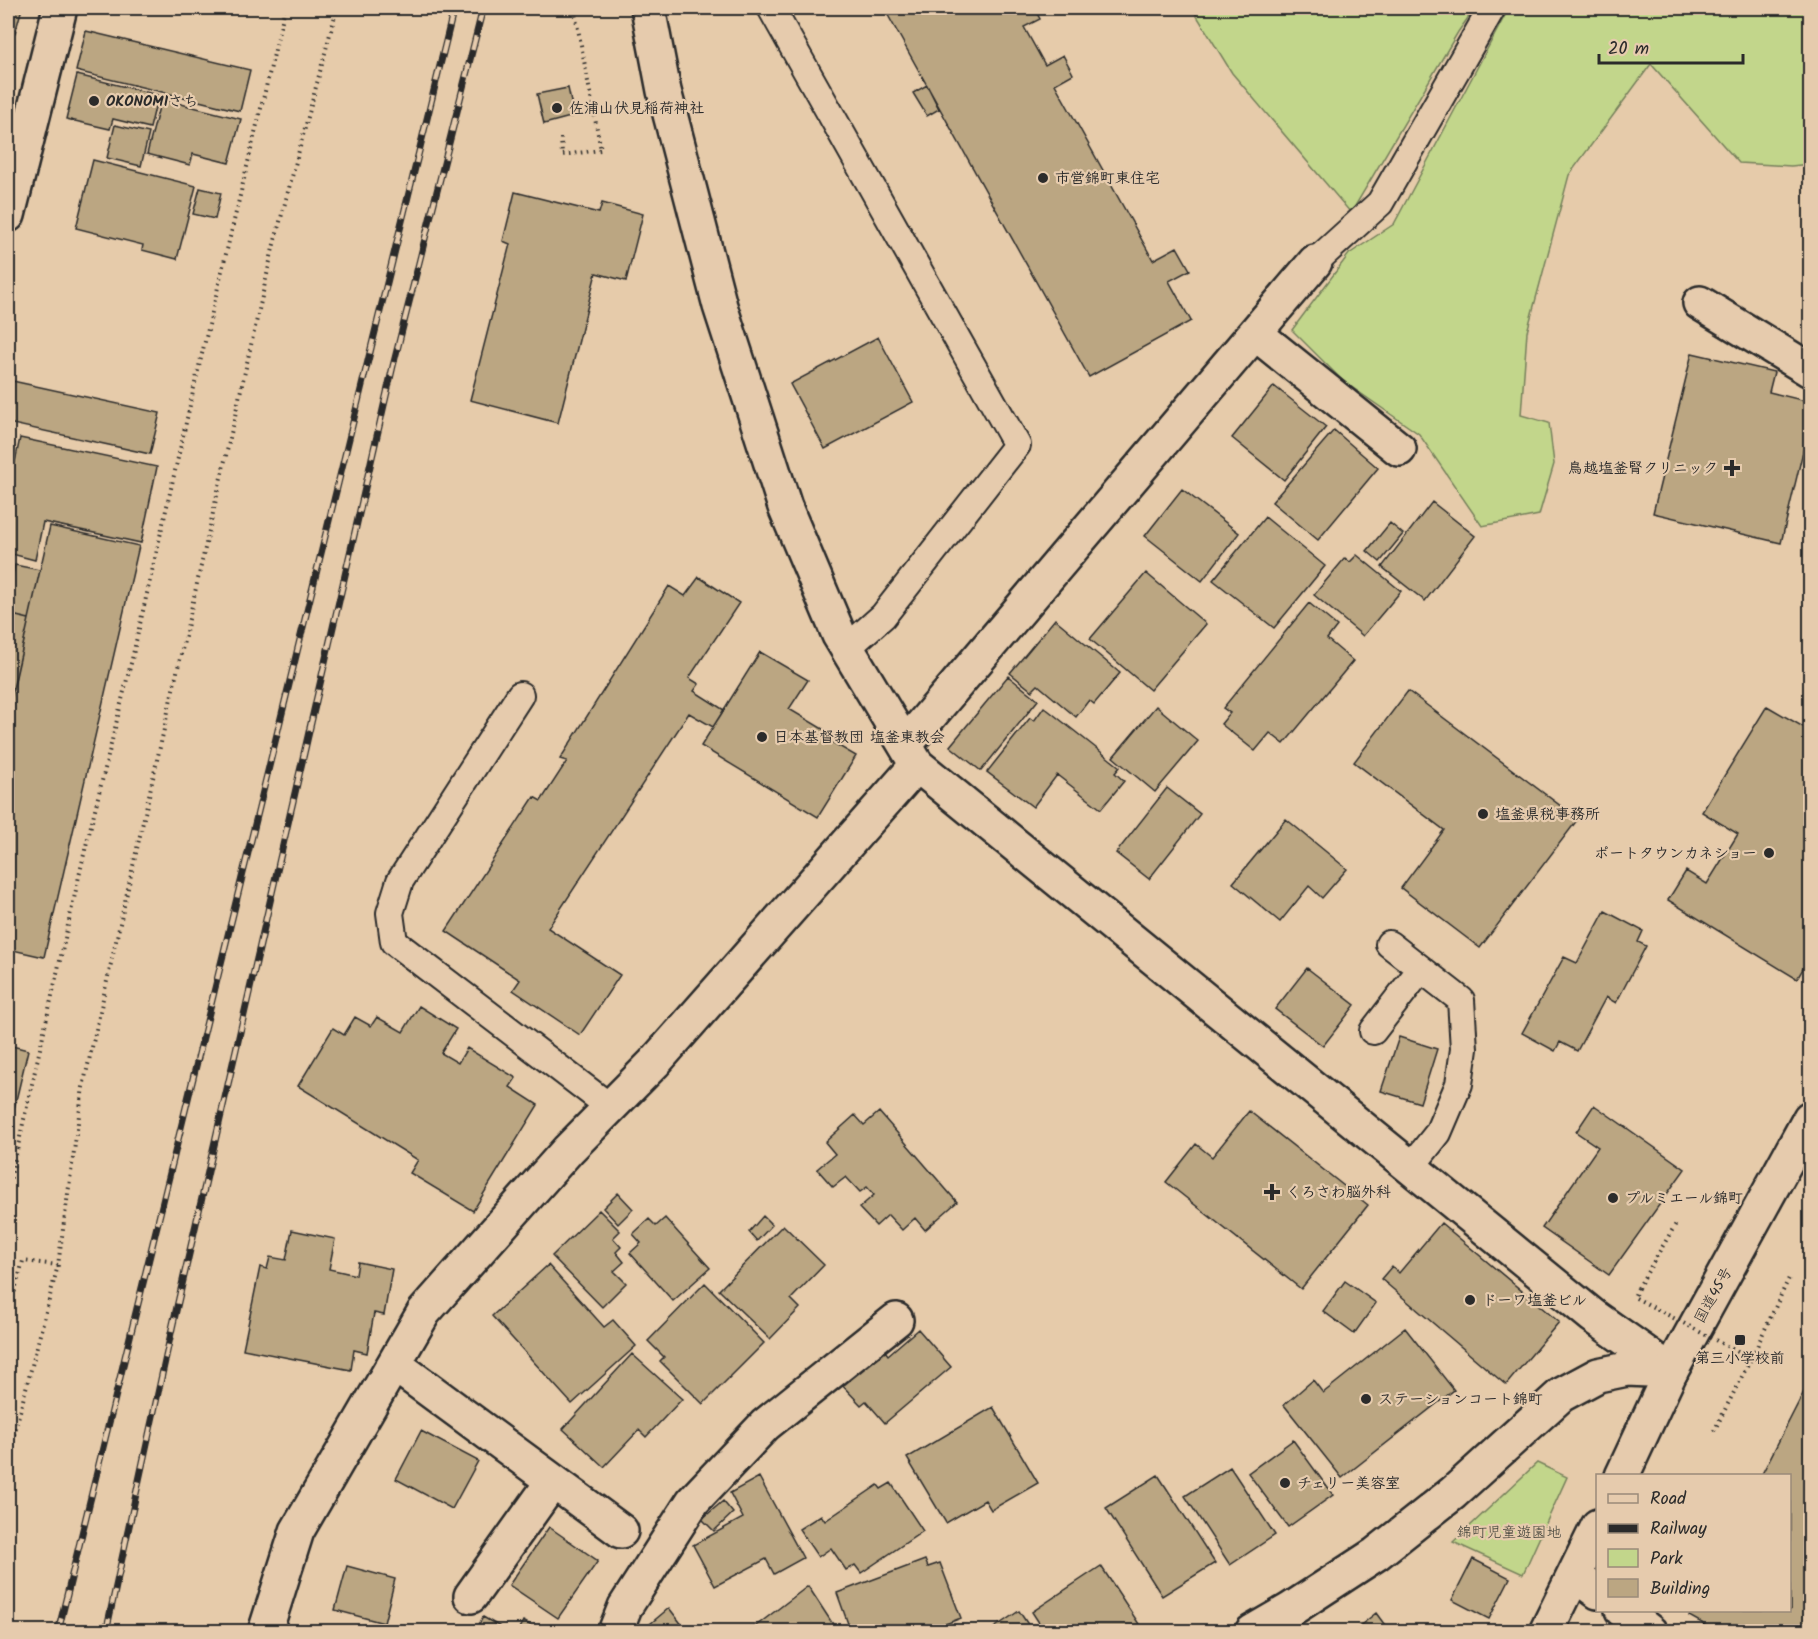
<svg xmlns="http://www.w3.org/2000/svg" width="1818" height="1639" viewBox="0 0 1818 1639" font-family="Kalam,'Klee One',sans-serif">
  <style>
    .green { fill: #c2d68b; stroke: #76805b; stroke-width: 1.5 }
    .building { fill: #bba682; stroke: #2b2b2b; stroke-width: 1.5 }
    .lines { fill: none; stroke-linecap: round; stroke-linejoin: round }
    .lane-casing { stroke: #2b2b2b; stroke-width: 30 }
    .street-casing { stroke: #2b2b2b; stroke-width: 38 }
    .secondary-casing { stroke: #2b2b2b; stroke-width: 38 }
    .primary-casing { stroke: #2b2b2b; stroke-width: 38 }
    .highway-casing { stroke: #2b2b2b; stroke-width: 38 }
    .path { stroke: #2b2b2b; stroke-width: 4; stroke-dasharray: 1.5 4.5; stroke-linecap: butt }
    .lane { stroke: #e6cbad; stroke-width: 26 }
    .street { stroke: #e6cbad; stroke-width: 33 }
    .secondary { stroke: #e6cbad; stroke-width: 33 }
    .primary { stroke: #e6cbad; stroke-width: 33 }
    .highway { stroke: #e6cbad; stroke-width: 33 }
    .rail-casing { stroke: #2b2b2b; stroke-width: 7 }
    .rail { stroke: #e6cbad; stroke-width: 4.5; stroke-dasharray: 14; stroke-linecap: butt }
    .path-bridge { stroke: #2b2b2b; stroke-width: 4; stroke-dasharray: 1.5 4.5; stroke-linecap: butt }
    .poi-dot { fill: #2b2b2b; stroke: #e6cbad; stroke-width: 2 }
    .labels { text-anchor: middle; stroke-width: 4.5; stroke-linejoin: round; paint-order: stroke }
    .poi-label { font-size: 15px; font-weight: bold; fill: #2b2b2b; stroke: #e6cbad; text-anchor: start }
    .street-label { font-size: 15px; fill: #2b2b2b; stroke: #e6cbad }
    .park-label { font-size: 15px; fill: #3a3c35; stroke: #e6cbad }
  </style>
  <rect width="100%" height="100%" fill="#e6cbaa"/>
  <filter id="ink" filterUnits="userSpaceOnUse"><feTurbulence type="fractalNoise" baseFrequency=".0167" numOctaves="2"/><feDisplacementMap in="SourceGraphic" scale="12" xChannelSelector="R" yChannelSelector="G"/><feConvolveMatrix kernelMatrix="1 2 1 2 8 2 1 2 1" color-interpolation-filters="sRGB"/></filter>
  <g filter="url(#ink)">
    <path class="green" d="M1192,8H1475L1458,32L1351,213L1232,73Z
      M1509,8H1810V164L1791,166L1739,163L1651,64L1569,175L1527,332L1521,415L1549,423L1554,464L1539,515L1482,526L1419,434L1343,381L1292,330L1349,254L1394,224Z
      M1537,1463L1567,1477L1523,1574L1453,1542Z"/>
    <path class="building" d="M8,8H22L15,33L8,32Z
      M884,8H1013L1017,14L1029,8H1034L1040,19L1024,27L1045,65L1063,55L1073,74L1055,84L1153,260L1177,247L1190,270L1169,281L1191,321L1089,377Z
      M86,31L250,70L240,111L76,71Z
      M77,75L158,95L150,128L113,119L110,129L66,119Z
      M927,85L939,109L927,116L913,93Z
      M568,88L574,116L544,124L537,94Z
      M161,99L241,119L229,163L193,154L190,165L147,154Z
      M115,125L149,133L141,166L107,158Z
      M93,160L196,186L177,259L142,250L143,245L76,228Z
      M200,188L221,193L215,219L193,214Z
      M515,192L599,213L602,203L643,214L626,281L596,273L558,423L470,400L510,244L503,241Z
      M878,337L913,402L825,449L790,384Z
      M1692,353L1774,372L1769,392L1810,402V422L1781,543L1653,513Z
      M8,380L160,413L150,454L8,423Z
      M1274,386L1326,427L1284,480L1232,438Z
      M1334,430L1378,468L1318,540L1272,502Z
      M20,438L157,467L141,543L43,522L35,560L8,553V495Z
      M1182,489L1239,533L1202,581L1145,536Z
      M1432,502L1475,536L1425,601L1382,567Z
      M1265,517L1325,566L1274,628L1213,580Z
      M1390,523L1403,534L1380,562L1367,551Z
      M50,526L139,546L44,957L8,949V712Z
      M1357,555L1401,591L1363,636L1314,595L1345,558L1350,562Z
      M15,565L40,570L29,619L8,614V596Z
      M1146,573L1206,624L1150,690L1090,639Z
      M699,577L739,603L689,678L699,684L694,691L724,710L713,727L689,713L548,928L620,975L580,1035L513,990L520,980L446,931L534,797L541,801L567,761L560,759L669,586L685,596Z
      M1309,603L1337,626L1327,639L1353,661L1284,744L1270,733L1255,751L1221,724L1230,713L1223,708Z
      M8,614L29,619L10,702H8Z
      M1055,619L1120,673L1094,704L1089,700L1076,717L1038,685L1032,691L1010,673Z
      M760,652L808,680L789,709L833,735L830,741L856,756L818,817L701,746Z
      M1008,676L1038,700L981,771L950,746Z
      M1408,691L1578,819L1480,948L1401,888L1444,830L1354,762Z
      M1156,706L1198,741L1155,792L1113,757Z
      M1767,706L1805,728L1810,719V957L1797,979L1668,900L1686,871L1707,884L1738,834L1702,812Z
      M1044,707L1120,767L1115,773L1124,781L1101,809L1057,775L1033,807L987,772L1030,718L1034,721Z
      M1167,788L1200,814L1149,879L1116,853Z
      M1286,819L1347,869L1322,898L1309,886L1280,922L1233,883Z
      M1605,911L1643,931L1638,942L1646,946L1616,1003L1606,997L1577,1051L1560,1042L1555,1051L1522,1033L1564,957L1577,963Z
      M1307,968L1355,1005L1323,1046L1275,1009Z
      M419,1006L456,1029L441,1053L458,1063L467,1048L516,1078L510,1087L538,1105L473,1211L410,1173L418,1160L298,1086L333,1028L344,1035L355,1017L371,1026L377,1017L403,1032Z
      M1399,1037L1437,1049L1420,1103L1381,1091Z
      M8,1045L28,1050L8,1134Z
      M1594,1105L1685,1169L1609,1275L1542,1228L1598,1147L1576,1132Z
      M1249,1111L1368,1205L1301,1289L1166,1182L1196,1144L1212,1157Z
      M879,1112L957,1202L925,1230L915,1218L902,1230L888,1215L876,1226L859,1208L874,1195L867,1187L860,1192L846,1177L833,1187L817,1169L835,1154L825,1142L855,1115L864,1125Z
      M618,1193L633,1209L618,1224L603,1208Z
      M599,1210L620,1231L613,1238L621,1247L616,1252L624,1262L614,1271L626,1283L602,1307L552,1256Z
      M763,1216L772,1225L757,1241L749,1232Z
      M665,1218L710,1268L673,1301L630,1253L641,1243L633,1234L649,1219L656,1226Z
      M1441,1223L1559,1322L1506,1385L1381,1279L1392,1266L1399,1273Z
      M783,1225L824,1265L791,1299L800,1308L770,1339L719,1290Z
      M292,1230L335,1239L329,1269L356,1275L358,1262L392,1269L384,1315L374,1313L367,1353L354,1350L351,1370L243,1349L260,1267L267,1269L270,1257L286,1260Z
      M548,1265L604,1327L613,1320L636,1346L572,1404L492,1316Z
      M1345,1281L1376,1303L1354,1334L1323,1311Z
      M705,1283L764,1343L703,1404L660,1361L664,1357L648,1341Z
      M1405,1328L1454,1390L1342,1478L1284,1405L1313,1380L1323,1393Z
      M918,1329L951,1367L885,1423L866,1401L861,1405L840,1383L882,1347L888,1355Z
      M632,1354L682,1399L646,1437L639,1430L604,1467L563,1429Z
      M1810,1380V1632H1718L1689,1616L1692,1610H1790V1476H1761Z
      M993,1407L1038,1483L991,1510L985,1500L946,1523L907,1458Z
      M421,1431L478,1461L452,1509L396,1479Z
      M1293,1440L1333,1495L1288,1527L1248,1473Z
      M1230,1467L1275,1535L1230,1565L1185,1496Z
      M1158,1475L1215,1563L1162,1596L1106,1508Z
      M759,1477L803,1558L774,1574L766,1559L715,1586L693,1545L743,1518L730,1493Z
      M891,1483L923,1531L861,1573L855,1565L846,1570L831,1548L818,1557L799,1529L821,1515L825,1521L878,1485L881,1489Z
      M723,1501L733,1513L714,1531L702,1519Z
      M549,1527L598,1561L558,1618L509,1585Z
      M1473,1559L1510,1578L1489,1619L1452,1600Z
      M925,1560L928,1567L940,1563L961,1618L925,1632H851L837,1593Z
      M347,1566L395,1579L384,1623L335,1610Z
      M1101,1566L1139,1624L1129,1632H1045L1032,1612Z
      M808,1586L838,1632H748Z
      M669,1608L683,1626L676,1632H647L644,1629Z
      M1019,1611L1033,1632H988Z
      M1376,1613L1390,1632H1352Z
      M483,1617L509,1632H475Z
      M523,1621L543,1632H517Z"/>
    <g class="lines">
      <g class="lane-casing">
        <path id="lane" d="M771,8L1017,445L883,616L847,648
          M1315,262L1380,203L1492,8
          M520,695L400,881L390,913L394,942L610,1107
          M1389,944L1461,1000L1464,1049L1459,1084L1438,1133L1411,1167
          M1373,1031L1421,969"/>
      </g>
      <g class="street-casing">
        <path id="street" d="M648,8L664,91L720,306L785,507L839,635L917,765L1593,1316L1671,1371
          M1700,303L1810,370
          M1255,333L1399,449
          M905,745L1315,262
          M394,1364L621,1531
          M1575,1575L1598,1592
          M471,1596L553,1481
          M1622,1610L1650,1632
          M265,1632L297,1531L424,1312L568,1150L654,1063L917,765
          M615,1632L625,1607L693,1501L765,1425L896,1320"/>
      </g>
      <g class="secondary-casing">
        <path id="secondary" d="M1252,1632L1290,1610L1376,1554L1453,1493L1561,1395L1598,1375L1627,1369L1671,1371"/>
      </g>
      <g class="primary-casing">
        <path id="primary" d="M8,215L60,8"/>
      </g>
      <g class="highway-casing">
        <path id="highway" d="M1622,1476L1671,1371L1810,1118
          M1546,1632L1598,1526"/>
      </g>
      <path class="path" d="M561,138L562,155L601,150L574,8
        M8,1190L85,850L132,659L196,379L285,8
        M1638,1288L1677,1222
        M8,1315L23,1261L58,1265
        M1714,1431L1751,1359L1790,1276
        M8,1458L58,1265L83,1087L273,248L337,8"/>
      <use href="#lane" class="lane"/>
      <use href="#street" class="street"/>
      <use href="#secondary" class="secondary"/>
      <use href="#primary" class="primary"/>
      <use href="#highway" class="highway"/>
      <g class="rail-casing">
        <path id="rail" d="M58,1632L454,8
          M106,1632L173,1324L393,366L483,8"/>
      </g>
      <use href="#rail" class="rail"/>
      <path class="path-bridge" d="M1638,1288L1634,1297L1751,1359"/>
    </g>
  </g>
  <g class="poi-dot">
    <circle cx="94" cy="101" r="6"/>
    <circle cx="557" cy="108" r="6"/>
    <circle cx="1043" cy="178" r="6"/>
    <path d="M1729 459h6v6h6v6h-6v6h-6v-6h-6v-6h6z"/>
    <circle cx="762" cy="737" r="6"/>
    <circle cx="1483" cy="814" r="6"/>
    <circle cx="1769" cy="853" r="6"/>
    <path d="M1269 1183h6v6h6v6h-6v6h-6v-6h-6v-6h6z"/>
    <circle cx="1613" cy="1198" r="6"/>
    <circle cx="1470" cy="1300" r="6"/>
    <rect x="1734" y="1334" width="12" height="12" rx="3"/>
    <circle cx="1366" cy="1399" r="6"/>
    <circle cx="1285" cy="1483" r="6"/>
  </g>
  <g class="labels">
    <g class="poi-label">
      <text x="106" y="106">OKONOMIさち</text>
      <text x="569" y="113">佐浦山伏見稲荷神社</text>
      <text x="1055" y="183">市営錦町東住宅</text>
      <text x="1718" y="473" text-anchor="end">鳥越塩釜腎クリニック</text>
      <text x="774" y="742">日本基督教団 塩釜東教会</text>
      <text x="1495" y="819">塩釜県税事務所</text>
      <text x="1757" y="858" text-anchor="end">ポートタウンカネショー</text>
      <text x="1286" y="1197">くろさわ脳外科</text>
      <text x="1625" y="1203">プルミエール錦町</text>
      <text x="1482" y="1305">ドーワ塩釜ビル</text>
      <text x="1740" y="1363" text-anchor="middle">第三小学校前</text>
      <text x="1378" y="1404">ステーションコート錦町</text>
      <text x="1297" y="1488">チェリー美容室</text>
    </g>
    <g class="street-label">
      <text transform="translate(1713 1295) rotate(-61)" y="5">国道45号</text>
    </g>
    <g class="park-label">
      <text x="1509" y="1537">錦町児童遊園地</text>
    </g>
  </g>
  <rect width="1818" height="1639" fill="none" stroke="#e6cbad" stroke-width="30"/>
  <rect x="15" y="15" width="1788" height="1609" fill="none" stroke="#2b2b2b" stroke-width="2" filter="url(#ink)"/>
  <rect x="1596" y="1474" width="195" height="138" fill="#e6cbad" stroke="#9b8b79" stroke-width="1.5"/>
  <rect x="1608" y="1494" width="30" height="9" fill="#e6cbad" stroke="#9b8b79" stroke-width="1.5"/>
  <text x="1650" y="1504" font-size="18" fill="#2b2b2b">Road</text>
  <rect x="1608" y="1524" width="30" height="9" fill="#2b2b2b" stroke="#9b8b79" stroke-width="1.5"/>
  <text x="1650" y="1534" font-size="18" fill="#2b2b2b">Railway</text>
  <rect x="1608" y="1549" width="30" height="18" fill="#c2d68b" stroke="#9b8b79" stroke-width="1.5"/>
  <text x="1650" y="1564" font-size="18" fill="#2b2b2b">Park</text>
  <rect x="1608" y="1579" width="30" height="18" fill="#bba682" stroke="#9b8b79" stroke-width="1.5"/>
  <text x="1650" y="1594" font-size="18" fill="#2b2b2b">Building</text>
  <path d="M1599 54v9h144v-9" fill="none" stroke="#2b2b2b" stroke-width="3"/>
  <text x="1608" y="54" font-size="18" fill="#2b2b2b" stroke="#e6cbad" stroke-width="4.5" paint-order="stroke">20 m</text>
</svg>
